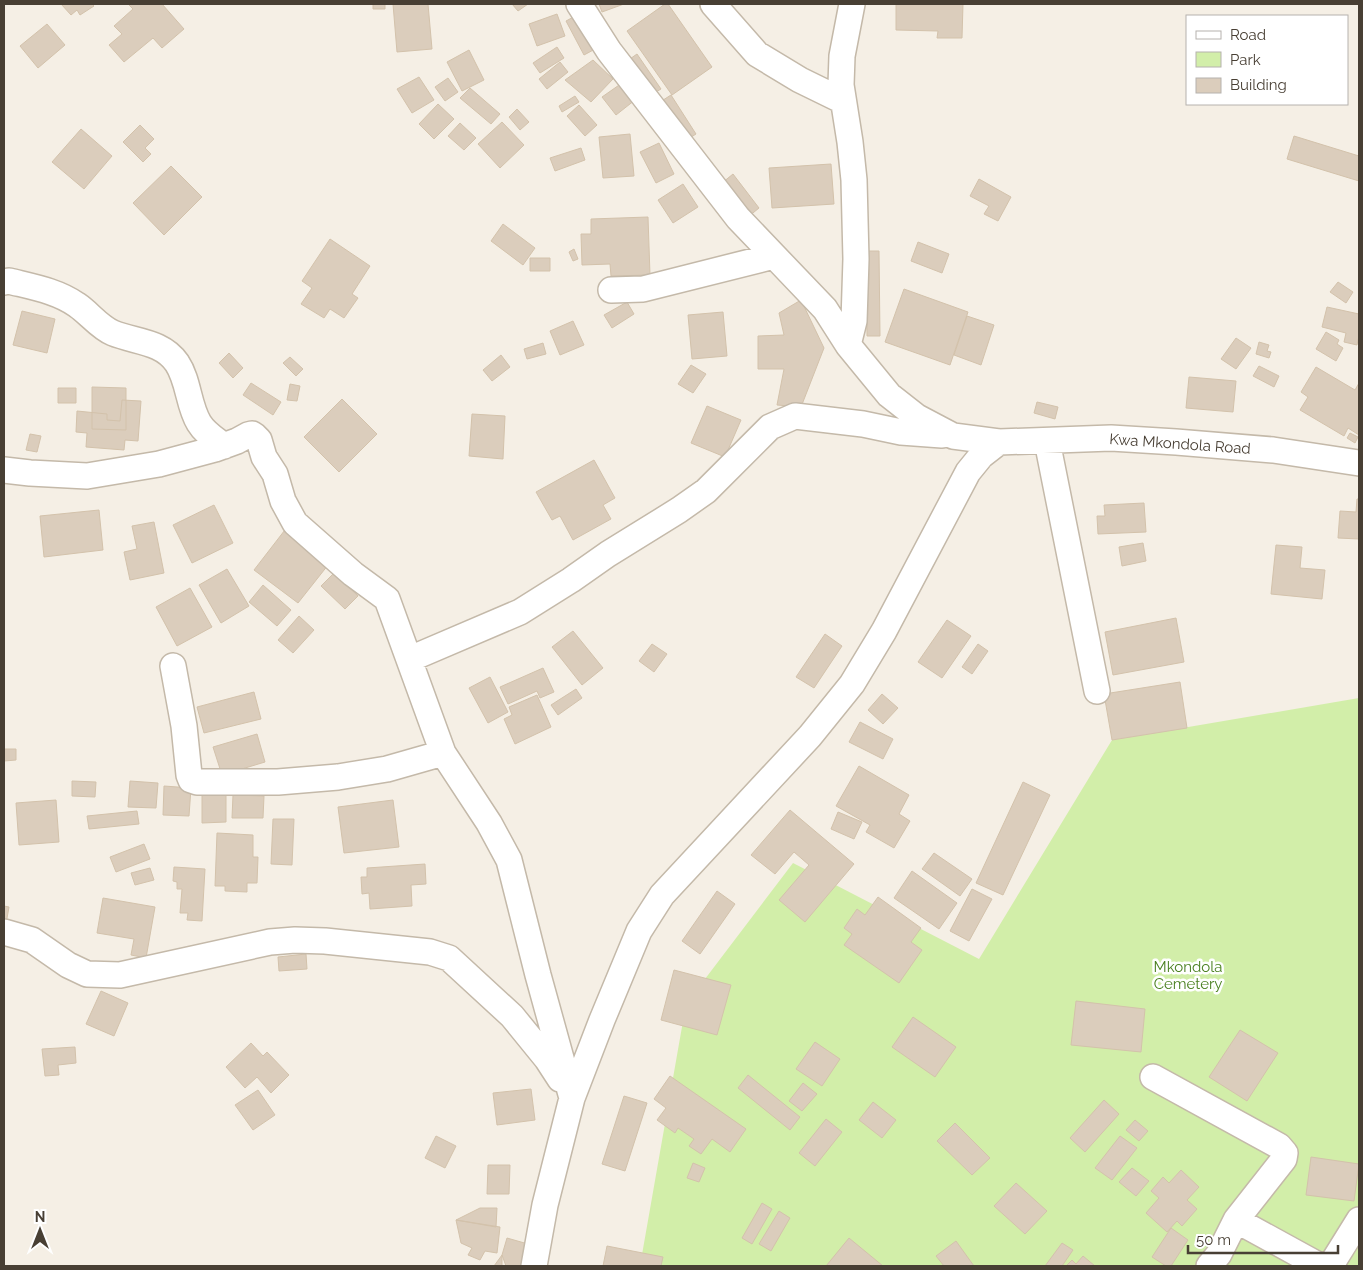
<svg xmlns="http://www.w3.org/2000/svg" width="1363" height="1270" viewBox="0 0 1363 1270" font-family="Raleway,sans-serif">
  <style>
    .green { fill: #d2eea9 }
    .building { fill: #dbcdbc; stroke: #d3c2ab }
    .lines { fill: none; stroke-linecap: round; stroke-linejoin: round }
    .minor-casing { stroke: #c4b9a9; stroke-width: 28 }
    .minor { stroke: #fff; stroke-width: 25 }
    .labels { text-anchor: middle; stroke-width: 5; stroke-linejoin: round; paint-order: stroke }
    .street-label { font-size: 15px; fill: #483f34; stroke: #fff }
    .park-label { font-size: 15px; fill: #4a8020; stroke: #fff }
  </style>
  <rect width="100%" height="100%" fill="#f5efe5"/>
  <path class="green" d="M1359,698V1266H640L686,1004L793,863L979,959L1112,740Z"/>
  <path class="building" d="M61,4H92L94,6L80,15L77,10L71,15Z
    M128,4H162L184,29L162,48L153,38L124,62L109,45L122,34L114,26L133,9Z
    M373,4H385V9H373Z
    M393,4H428L432,49L397,52Z
    M512,4H528L518,11Z
    M599,4H624L602,12Z
    M665,4H668L712,67L672,95L627,31Z
    M896,4H963L962,38H937L938,31L896,30Z
    M557,14L565,36L537,46L529,24Z
    M579,14L597,48L584,55L566,21Z
    M47,24L65,45L38,68L20,46Z
    M557,47L564,58L540,73L533,63Z
    M469,50L484,80L462,91L447,62Z
    M637,54L661,89L651,95L627,61Z
    M593,60L613,79L591,102L565,80Z
    M560,62L568,72L547,89L539,79Z
    M419,77L434,100L412,113L397,89Z
    M448,78L458,92L445,101L435,87Z
    M622,83L635,100L616,115L602,97Z
    M470,88L500,114L491,124L460,98Z
    M671,95L696,134L685,141L660,102Z
    M575,96L579,102L562,112L559,106Z
    M438,104L454,119L434,139L419,124Z
    M579,105L597,125L585,136L567,116Z
    M517,109L529,122L520,130L509,117Z
    M502,122L524,145L500,168L478,144Z
    M460,123L476,138L464,150L448,136Z
    M140,125L154,139L145,148L151,154L143,162L123,142Z
    M81,129L112,156L84,189L52,162Z
    M630,134L634,176L603,178L599,137Z
    M1294,136L1359,156V181L1287,159Z
    M659,143L674,174L656,183L640,152Z
    M581,148L585,160L555,171L550,158Z
    M831,164L834,204L772,208L769,168Z
    M171,166L202,197L164,235L133,203Z
    M733,174L759,208L748,217L722,183Z
    M979,179L1011,197L998,221L984,214L989,206L970,196Z
    M683,184L698,207L673,223L658,200Z
    M648,217L650,275L611,276L610,264L582,265L581,234H591V219Z
    M503,224L535,248L523,265L491,241Z
    M330,239L370,266L352,294L358,298L344,318L330,309L324,318L301,304L312,288L302,281Z
    M918,242L949,254L942,273L911,261Z
    M574,249L578,259L573,261L569,252Z
    M866,251H879L880,336H867Z
    M530,258H550V271H530Z
    M1338,282L1353,292L1346,303L1330,292Z
    M904,289L968,312L950,365L885,342Z
    M801,300L824,348L801,407L777,405L784,369H758V336L784,335L779,313Z
    M627,302L634,314L612,328L604,315Z
    M1327,307L1359,314V336L1357,345L1344,342L1346,333L1322,327Z
    M22,311L55,319L47,353L13,345Z
    M723,312L727,356L692,359L688,315Z
    M967,316L994,325L981,365L954,355Z
    M573,321L584,345L560,355L550,331Z
    M1326,332L1339,340L1337,344L1343,348L1336,361L1316,349Z
    M1236,338L1251,348L1236,369L1221,359Z
    M1259,342L1269,345L1267,351L1271,352L1269,358L1256,354Z
    M543,343L546,354L527,359L524,349Z
    M229,353L243,368L233,378L219,363Z
    M501,355L510,367L492,381L483,370Z
    M290,357L303,369L296,376L283,363Z
    M691,365L706,374L693,393L678,384Z
    M1259,366L1279,376L1274,387L1253,376Z
    M1316,367L1355,390L1359,383V435L1348,428L1344,436L1300,410L1308,397L1301,392Z
    M1189,377L1236,381L1233,412L1186,408Z
    M251,383L281,402L273,415L243,395Z
    M290,384L300,386L297,401L287,400Z
    M92,387L126,388V430L92,429Z
    M58,388H76V403H58Z
    M342,399L377,434L339,472L304,437Z
    M122,400L141,401L138,441L125,440L124,450L86,447L87,433L76,432L77,411L107,414V420L120,421Z
    M1037,402L1058,407L1055,419L1034,413Z
    M707,406L741,420L725,457L691,443Z
    M472,414L505,416L503,459L469,456Z
    M1350,433L1358,437L1355,443L1347,438Z
    M30,434L41,436L37,452L26,450Z
    M594,460L615,498L603,505L611,519L573,540L560,516L552,520L536,492Z
    M1357,499H1359V539L1338,538L1340,511L1356,512Z
    M1144,503L1146,532L1098,534L1097,516H1105L1104,505Z
    M214,505L233,543L192,563L173,525Z
    M99,510L103,550L44,557L40,516Z
    M154,522L164,573L130,580L124,552L137,549L132,526Z
    M288,526L332,560L298,603L254,570Z
    M1143,543L1146,561L1122,566L1119,547Z
    M1276,545L1302,547L1300,568L1325,570L1322,599L1271,594Z
    M227,569L249,606L221,623L199,585Z
    M334,573L358,596L345,609L321,586Z
    M263,585L291,610L277,626L249,602Z
    M190,588L212,627L177,646L156,607Z
    M299,616L314,630L293,653L278,640Z
    M1176,618L1184,662L1113,675L1105,632Z
    M947,620L971,636L942,678L918,662Z
    M573,631L603,668L582,685L552,647Z
    M825,634L842,646L814,688L796,677Z
    M652,644L667,654L654,672L639,661Z
    M978,644L988,651L972,674L962,667Z
    M543,668L554,692L540,698L537,691L508,704L500,687Z
    M490,677L508,712L488,723L469,688Z
    M1180,682L1187,728L1112,740L1104,694Z
    M576,689L582,698L558,715L551,705Z
    M254,692L261,719L204,733L197,707Z
    M882,694L898,708L883,724L868,710Z
    M537,695L551,727L515,744L504,719L512,715L509,707Z
    M860,722L893,739L883,759L849,742Z
    M257,734L265,762L222,775L213,747Z
    M4,749H16V760L4,761Z
    M859,766L909,795L899,814L910,821L894,848L866,832L870,825L836,806Z
    M72,781L96,782L95,797L72,796Z
    M130,781L158,783L156,808L128,807Z
    M1023,782L1050,795L1003,895L976,883Z
    M164,786L191,788L189,816L163,815Z
    M202,794H226V822L202,823Z
    M233,795L264,796L263,818H232Z
    M56,800L59,842L19,845L16,803Z
    M393,800L399,847L344,853L338,807Z
    M790,810L854,864L805,922L779,900L809,865L794,852L775,874L751,855Z
    M137,811L139,824L89,829L87,816Z
    M838,812L862,822L854,839L831,829Z
    M273,819H294L292,865L271,864Z
    M217,833L253,835V857H258L257,883H247V892L225,891V886H215Z
    M144,844L150,859L116,872L110,857Z
    M934,853L972,879L960,896L922,869Z
    M425,864L426,884L411,885L412,906L370,909L369,893L362,894L361,877H367V868Z
    M174,867L205,869L202,921L187,920L188,913H180L182,889H177V882L173,881Z
    M150,868L154,880L135,885L131,873Z
    M912,871L957,903L939,929L894,898Z
    M972,889L992,899L969,941L950,931Z
    M717,891L735,904L700,954L682,941Z
    M878,897L921,928L911,942L922,950L899,983L844,945L852,934L844,928L857,909L865,915Z
    M103,898L155,907L146,958L131,955L134,939L97,933Z
    M4,906L9,907L6,924L4,923Z
    M306,954L307,969L279,971L278,957Z
    M674,970L731,985L717,1035L661,1020Z
    M101,991L128,1003L114,1036L86,1024Z
    M1076,1001L1145,1009L1141,1052L1071,1045Z
    M913,1017L956,1047L935,1077L892,1047Z
    M1240,1030L1278,1053L1247,1101L1209,1077Z
    M815,1042L840,1059L822,1086L796,1069Z
    M251,1043L263,1056L267,1052L289,1075L271,1093L257,1077L245,1088L226,1067Z
    M75,1047L76,1063L58,1065L59,1075L45,1076L42,1049Z
    M748,1075L800,1117L790,1130L738,1088Z
    M670,1076L746,1129L730,1152L712,1139L701,1154L689,1146L694,1139L678,1128L675,1133L657,1120L666,1108L654,1099Z
    M803,1083L817,1094L802,1111L789,1101Z
    M531,1089L535,1120L497,1125L493,1093Z
    M258,1090L275,1115L253,1130L235,1105Z
    M624,1096L647,1103L625,1171L602,1164Z
    M1104,1100L1119,1114L1085,1152L1070,1138Z
    M873,1102L896,1120L882,1138L859,1120Z
    M826,1119L842,1132L815,1166L799,1153Z
    M1135,1120L1148,1131L1139,1141L1126,1130Z
    M955,1123L990,1158L972,1175L937,1141Z
    M436,1136L456,1146L445,1168L425,1158Z
    M1120,1136L1137,1148L1112,1180L1095,1168Z
    M1311,1157L1359,1164L1354,1201L1306,1195Z
    M693,1163L705,1168L699,1182L687,1178Z
    M488,1165H510L509,1194H487Z
    M1132,1168L1149,1181L1136,1196L1119,1182Z
    M1181,1170L1199,1187L1187,1200L1197,1209L1182,1226L1177,1221L1167,1232L1146,1213L1159,1198L1151,1191L1163,1177L1169,1183Z
    M1016,1183L1047,1211L1025,1234L994,1206Z
    M762,1203L772,1209L752,1244L742,1238Z
    M480,1208H497L496,1227L456,1220Z
    M779,1211L790,1218L771,1251L759,1244Z
    M456,1220L500,1227L497,1253L485,1251L480,1260L468,1255L472,1248L461,1243Z
    M1171,1228L1188,1240L1171,1266H1166L1152,1257Z
    M507,1238L528,1244L521,1266H506L502,1255Z
    M849,1238L883,1266H826Z
    M956,1241L974,1266H944L936,1256Z
    M1062,1243L1073,1250L1062,1266H1045Z
    M607,1246L663,1257L661,1266H603Z
    M502,1255V1266H494Z
    M1083,1256L1095,1266H1066L1072,1260L1076,1264Z"/>
  <g class="lines">
    <g class="minor-casing">
      <path id="minor" d="M579,4L609,51L738,218L825,309L848,345L889,395L917,417L953,436L999,442L1111,438L1176,442L1273,450L1359,463
        M713,4L757,54L800,80L843,101
        M4,282L9,281C33,287 57,291 77,305C89,313 99,327 113,333C135,342 162,341 177,363C189,381 188,405 199,423C205,433 215,439 224,446
        M611,290L643,289L774,256
        M848,345L854,321L856,259L854,180L850,142L841,85L842,56L852,4
        M1047,441L1097,691
        M4,470L30,473L87,476L159,464L215,449L237,441L248,435L252,434L255,436L259,440L264,457L275,474L283,501L295,523L353,574L387,599L443,753L489,823L509,860L538,975L572,1098
        M410,659L520,612L571,580L608,554L679,510L706,491L770,427L795,416L863,424L901,432L942,435
        M173,666L184,726L189,775L191,780L197,782H278L338,777L387,769L443,753
        M4,932L32,940L68,965L87,974L120,975L270,942L295,940L325,941L430,952L449,958L512,1016L547,1059L560,1079
        M1153,1077L1279,1146L1285,1153L1284,1159L1236,1220L1219,1254L1209,1266
        M1236,1220L1320,1266
        M534,1266L545,1205L572,1098L602,1020L639,931L662,895L810,736L852,684L884,631L968,472L981,456L999,442
        M1320,1266L1331,1265L1359,1220"/>
    </g>
    <use href="#minor" class="minor"/>
  </g>
  <g class="labels">
    <g class="street-label">
      <text transform="translate(1180 444) rotate(4)" y="5">Kwa Mkondola Road</text>
    </g>
    <g class="park-label">
      <text x="1188" y="972">Mkondola<tspan x="1188" dy="17">Cemetery</tspan></text>
    </g>
  </g>
  <rect width="1363" height="1270" fill="none" stroke="#483f34" stroke-width="10"/>
  <rect x="1186" y="15" width="162" height="90" fill="#ffffff" stroke="#b6b2ae"/>
  <rect x="1196" y="31" width="25" height="8" fill="#ffffff" stroke="#b6b2ae"/>
  <text x="1230" y="40" font-size="15" fill="#483f34">Road</text>
  <rect x="1196" y="52" width="25" height="15" fill="#d2eea9" stroke="#b6b2ae"/>
  <text x="1230" y="65" font-size="15" fill="#483f34">Park</text>
  <rect x="1196" y="78" width="25" height="15" fill="#dbcdbc" stroke="#b6b2ae"/>
  <text x="1230" y="90" font-size="15" fill="#483f34">Building</text>
  <g transform="translate(40 1230)" stroke="#ffffff" stroke-width="4" paint-order="stroke">
  <path d="M0-4L9 19L0 12L-9 19Z" fill="#483f34"/>
  <text y="-8" font-size="14" font-weight="bold" text-anchor="middle" fill="#483f34">N</text>
  </g>
  <path d="M1188 1245v8h150v-8" fill="none" stroke="#483f34" stroke-width="2.5"/>
  <text x="1196" y="1245" font-size="15" fill="#483f34" stroke="#ffffff" stroke-width="4" paint-order="stroke">50 m</text>
</svg>
